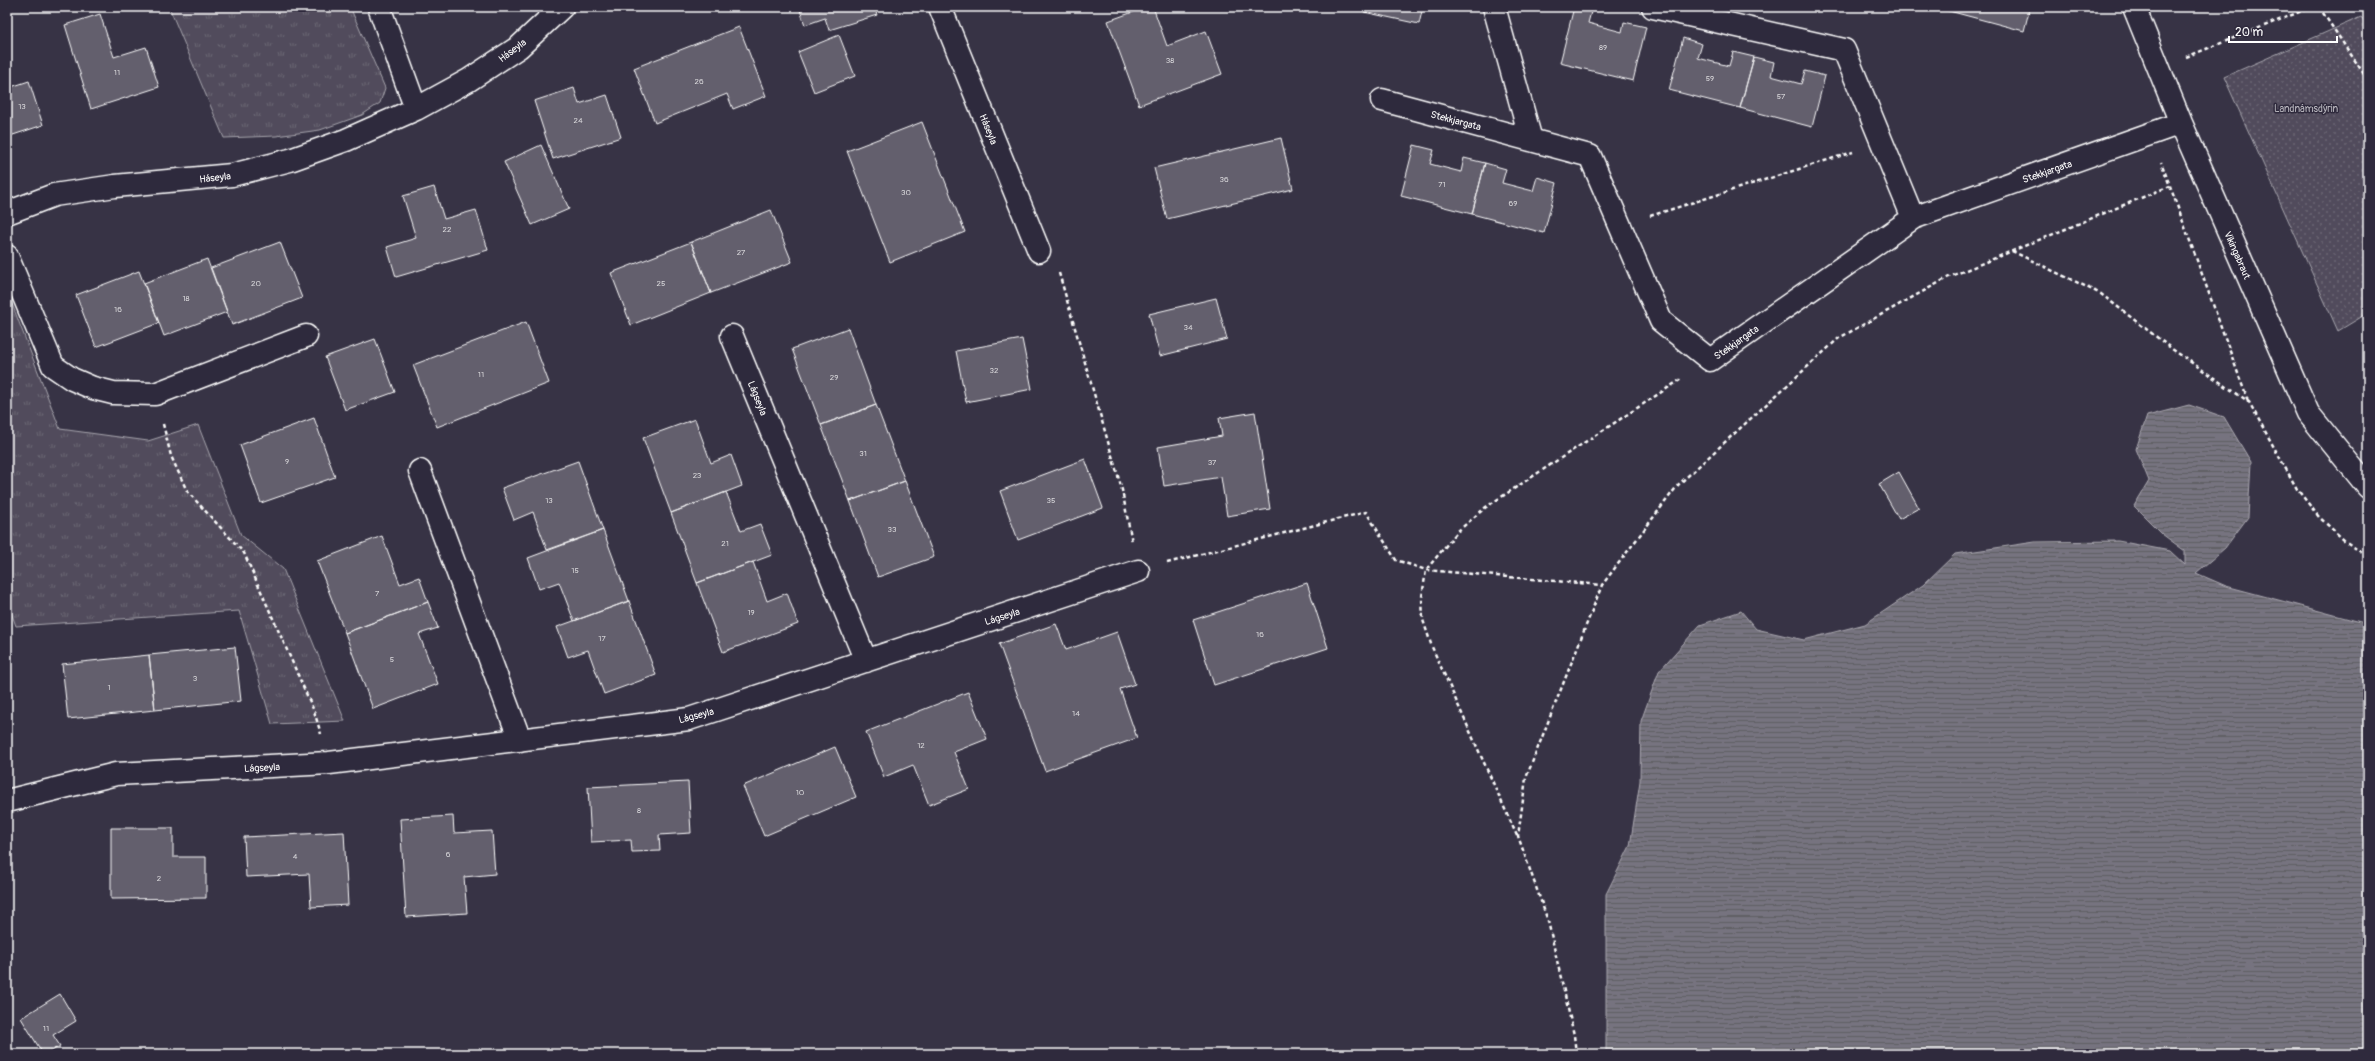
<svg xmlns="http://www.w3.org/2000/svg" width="2375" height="1061" viewBox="0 0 2375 1061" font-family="Pangolin,sans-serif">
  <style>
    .grass { fill: url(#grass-tufts); stroke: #a8a6ae }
    .park { fill: url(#park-dots); stroke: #a8a6ae }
    .water { fill: url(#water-rules); stroke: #adabb2 }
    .building { fill: #635f6d; stroke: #fff }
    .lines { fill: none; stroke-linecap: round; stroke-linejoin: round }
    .minor-casing { stroke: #fff; stroke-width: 25 }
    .path { stroke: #fff; stroke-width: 2.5; stroke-dasharray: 4 3; stroke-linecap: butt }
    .minor { stroke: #2f2a3d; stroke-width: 22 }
    .labels { text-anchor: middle; stroke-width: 3; stroke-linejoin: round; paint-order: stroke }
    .number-label { font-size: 8px; fill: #d8d7da }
    .street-label { font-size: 10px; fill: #fff; stroke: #2f2a3d }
    .park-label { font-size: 10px; fill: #b9b7be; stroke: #2f2a3d }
  </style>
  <defs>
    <pattern id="grass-tufts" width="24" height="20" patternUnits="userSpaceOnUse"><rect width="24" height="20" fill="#514c5c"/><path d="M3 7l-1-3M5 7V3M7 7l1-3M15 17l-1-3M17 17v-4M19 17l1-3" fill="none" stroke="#6b6774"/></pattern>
    <pattern id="park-dots" width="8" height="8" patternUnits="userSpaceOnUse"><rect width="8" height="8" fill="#514c5c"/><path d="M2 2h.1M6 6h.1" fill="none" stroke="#6b6774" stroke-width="1.8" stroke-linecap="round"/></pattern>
    <pattern id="water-rules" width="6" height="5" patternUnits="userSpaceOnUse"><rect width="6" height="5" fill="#76737f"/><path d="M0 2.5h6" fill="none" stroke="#5f5e63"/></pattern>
  </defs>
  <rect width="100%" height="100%" fill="#373345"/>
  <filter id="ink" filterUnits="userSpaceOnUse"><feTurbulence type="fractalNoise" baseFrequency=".025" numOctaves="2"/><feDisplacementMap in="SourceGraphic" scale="8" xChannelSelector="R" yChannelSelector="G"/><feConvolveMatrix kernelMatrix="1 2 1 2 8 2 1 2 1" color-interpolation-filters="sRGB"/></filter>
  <g filter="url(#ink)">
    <path class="grass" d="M169,7H350L385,88L380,103L362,115L320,130L276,136L224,138Z
      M7,291L60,429L148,441L198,425L241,535L283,569L345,721L272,724L239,611L16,626L7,601Z"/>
    <path class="park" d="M2361,17L2368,25V313L2338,331L2224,77Z"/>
    <path class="water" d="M2189,405L2224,417L2251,462L2248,517L2225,548L2196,573L2226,586L2368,624V1054H1606V894L1630,846L1640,781L1641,721L1659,671L1700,625L1741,611L1756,629L1804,640L1865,624L1923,585L1955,554L2035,542L2118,541L2170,551L2185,565V551L2162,534L2134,506L2149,481L2136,449L2147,416Z"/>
    <path class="building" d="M799,7H874L877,15L829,30L825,18L805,25Z
      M1147,7H1153L1167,46L1206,31L1222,74L1139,105L1108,21Z
      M1365,7H1423L1419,24L1364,12Z
      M1574,7L1591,12L1588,23L1622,32L1624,22L1646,27L1633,81L1560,63Z
      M1932,7H1954L1953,12Z
      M1954,7H2030L2024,31L1953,12Z
      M100,14L114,57L146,47L159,87L91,109L65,25Z
      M739,27L766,96L733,109L727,94L655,123L634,68Z
      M839,35L855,76L814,92L798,52Z
      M1683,38L1702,44L1698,58L1729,66L1733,52L1754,57L1740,108L1669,90Z
      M1754,57L1774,62L1771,76L1801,84L1805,71L1825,76L1812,127L1740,108Z
      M7,76L11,87L29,81L43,125L7,137Z
      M574,88L579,104L607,95L621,137L553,159L534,101Z
      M922,122L965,232L890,262L847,151Z
      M1281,138L1293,189L1167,219L1154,168Z
      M541,145L569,209L532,225L504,162Z
      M1414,145L1434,150L1430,164L1461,172L1464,158L1485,163L1472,214L1401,196Z
      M1485,163L1506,169L1502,183L1533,191L1537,177L1557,183L1544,233L1472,214Z
      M434,187L444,219L476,210L488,250L396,277L387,247L416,238L403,196Z
      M771,210L792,262L711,293L691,242Z
      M280,242L302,298L232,325L211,268Z
      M691,242L711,293L631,325L611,273Z
      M207,259L227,312L164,336L144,283Z
      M139,271L159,323L96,347L76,295Z
      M1216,298L1227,339L1160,356L1149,314Z
      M526,322L549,383L437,427L413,365Z
      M848,328L876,405L821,425L792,349Z
      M375,339L395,392L345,410L325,357Z
      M1022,339L1032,389L966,402L956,351Z
      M876,405L905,481L850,501L821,425Z
      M1255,412L1270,509L1227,516L1221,477L1164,486L1158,447L1222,436L1219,418Z
      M314,418L335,477L261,503L240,445Z
      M695,419L711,463L731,455L742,486L671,513L643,438Z
      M1085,459L1103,508L1018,540L1000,491Z
      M578,461L603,530L547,550L533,512L514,520L502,488Z
      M1899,472L1919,508L1899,519L1879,484Z
      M905,481L934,557L878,577L850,501Z
      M726,492L741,531L760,524L772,555L697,583L671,513Z
      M603,530L629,601L574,621L559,582L539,589L528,558Z
      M382,536L400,584L419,577L428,602L345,633L317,561Z
      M753,562L767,601L787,593L798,624L723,652L697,583Z
      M1307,583L1328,648L1214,685L1193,620Z
      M629,601L656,675L604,694L588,650L568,657L557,627Z
      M428,602L438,628L419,634L438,684L373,709L345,633Z
      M1056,624L1066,650L1117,632L1135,684L1120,689L1137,738L1045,771L999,644Z
      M235,647L241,701L155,710L149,655Z
      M149,655L155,710L68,719L62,664Z
      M968,692L987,739L954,752L969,789L929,805L913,765L884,777L866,732Z
      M835,747L856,797L764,836L743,786Z
      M688,782L691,833L659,835L660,851L632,852L631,840L591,842L588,787Z
      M453,816L454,833L492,831L495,874L464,877L467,913L406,917L400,819Z
      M111,828H173V857H206V898L111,899Z
      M344,832L348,905L311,907L309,874L246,877L244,837Z
      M60,994L76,1021L53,1035L60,1046L47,1054H43L21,1018Z"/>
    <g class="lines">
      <g class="minor-casing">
        <path id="minor" d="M379,7L416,109
          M940,7L1039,251
          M1494,7L1531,140
          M1653,7L1844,50L1913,218
          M2134,7L2181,123L2308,413L2368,487
          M1382,100L1590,156L1661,321L1710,360L1913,218L2181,123
          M7,213L54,195L115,186L232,175L290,160L346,140L416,109L469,80L519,47L562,7
          M7,256L53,366L72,379L93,388L113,393L155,394L306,336
          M732,336L866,661
          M420,471L520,740
          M7,801L116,774L329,763L689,719L1138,571"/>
      </g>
      <path class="path" d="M2319,7L2368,80
        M2186,57L2312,7
        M2170,186L2248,401
        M1650,216L1853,152
        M2012,251L2101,294L2172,349L2249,402L2297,489L2319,517L2345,541L2368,557
        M1059,273L1122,490L1132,542
        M163,424L171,456L187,491L244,553L314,711L321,734
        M1167,563L1366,512L1396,560L1426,570L1602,585
        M1517,836L1432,647L1423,620L1422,597L1426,570L1458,531L1486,507L1683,378
        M1576,1054L1574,1035L1548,921L1518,836L1526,778L1602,585L1678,485L1839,338L1949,277L2170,186L2161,162"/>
      <use href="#minor" class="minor"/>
    </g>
  </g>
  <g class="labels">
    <g class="number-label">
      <text x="1603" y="50">89</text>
      <text x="1170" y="63">38</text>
      <text x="117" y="75">11</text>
      <text x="1710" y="81">59</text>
      <text x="699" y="84">26</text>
      <text x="1781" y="99">57</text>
      <text x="22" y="109">13</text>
      <text x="578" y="123">24</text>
      <text x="1224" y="182">36</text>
      <text x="1442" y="187">71</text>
      <text x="906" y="195">30</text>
      <text x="1513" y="206">69</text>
      <text x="447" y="232">22</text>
      <text x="741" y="255">27</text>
      <text x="256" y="286">20</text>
      <text x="661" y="286">25</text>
      <text x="186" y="301">18</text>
      <text x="118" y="312">16</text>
      <text x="1188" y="330">34</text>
      <text x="994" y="373">32</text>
      <text x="481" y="377">11</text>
      <text x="834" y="380">29</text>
      <text x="863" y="456">31</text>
      <text x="287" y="464">9</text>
      <text x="1212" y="465">37</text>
      <text x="697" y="478">23</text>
      <text x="549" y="503">13</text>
      <text x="1051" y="503">35</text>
      <text x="892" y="532">33</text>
      <text x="725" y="546">21</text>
      <text x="575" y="573">15</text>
      <text x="377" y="596">7</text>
      <text x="751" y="615">19</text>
      <text x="1260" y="637">16</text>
      <text x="602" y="641">17</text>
      <text x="392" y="662">5</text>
      <text x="195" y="681">3</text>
      <text x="109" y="690">1</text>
      <text x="1076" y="716">14</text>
      <text x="921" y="748">12</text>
      <text x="800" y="795">10</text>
      <text x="639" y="813">8</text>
      <text x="448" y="857">6</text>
      <text x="295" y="859">4</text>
      <text x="159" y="881">2</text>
      <text x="46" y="1031">11</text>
    </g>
    <g class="street-label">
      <text transform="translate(512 50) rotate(-37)" y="4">Háseyla</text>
      <text transform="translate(1456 120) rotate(15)" y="4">Stekkjargata</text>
      <text transform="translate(989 129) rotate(68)" y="4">Háseyla</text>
      <text transform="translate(2047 171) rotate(-19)" y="4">Stekkjargata</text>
      <text transform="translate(215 177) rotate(-6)" y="4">Háseyla</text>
      <text transform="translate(2238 255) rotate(66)" y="4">Vikingabraut</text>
      <text transform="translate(1736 342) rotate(-35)" y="4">Stekkjargata</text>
      <text transform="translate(758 398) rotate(68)" y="4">Lágseyla</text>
      <text transform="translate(1002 616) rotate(-18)" y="4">Lágseyla</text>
      <text transform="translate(696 715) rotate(-15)" y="4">Lágseyla</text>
      <text transform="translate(262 767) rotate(-3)" y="4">Lágseyla</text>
    </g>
    <g class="park-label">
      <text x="2306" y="112">Landnámsdýrin</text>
    </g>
  </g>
  <rect width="2375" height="1061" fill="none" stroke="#2f2a3d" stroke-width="24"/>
  <rect x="12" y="12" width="2351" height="1037" fill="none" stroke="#fff" stroke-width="1.5" filter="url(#ink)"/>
  <path d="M2229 36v6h108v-6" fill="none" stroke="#ffffff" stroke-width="2"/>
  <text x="2235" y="36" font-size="12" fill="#ffffff" stroke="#2f2a3d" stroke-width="3" paint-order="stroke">20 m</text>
</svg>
